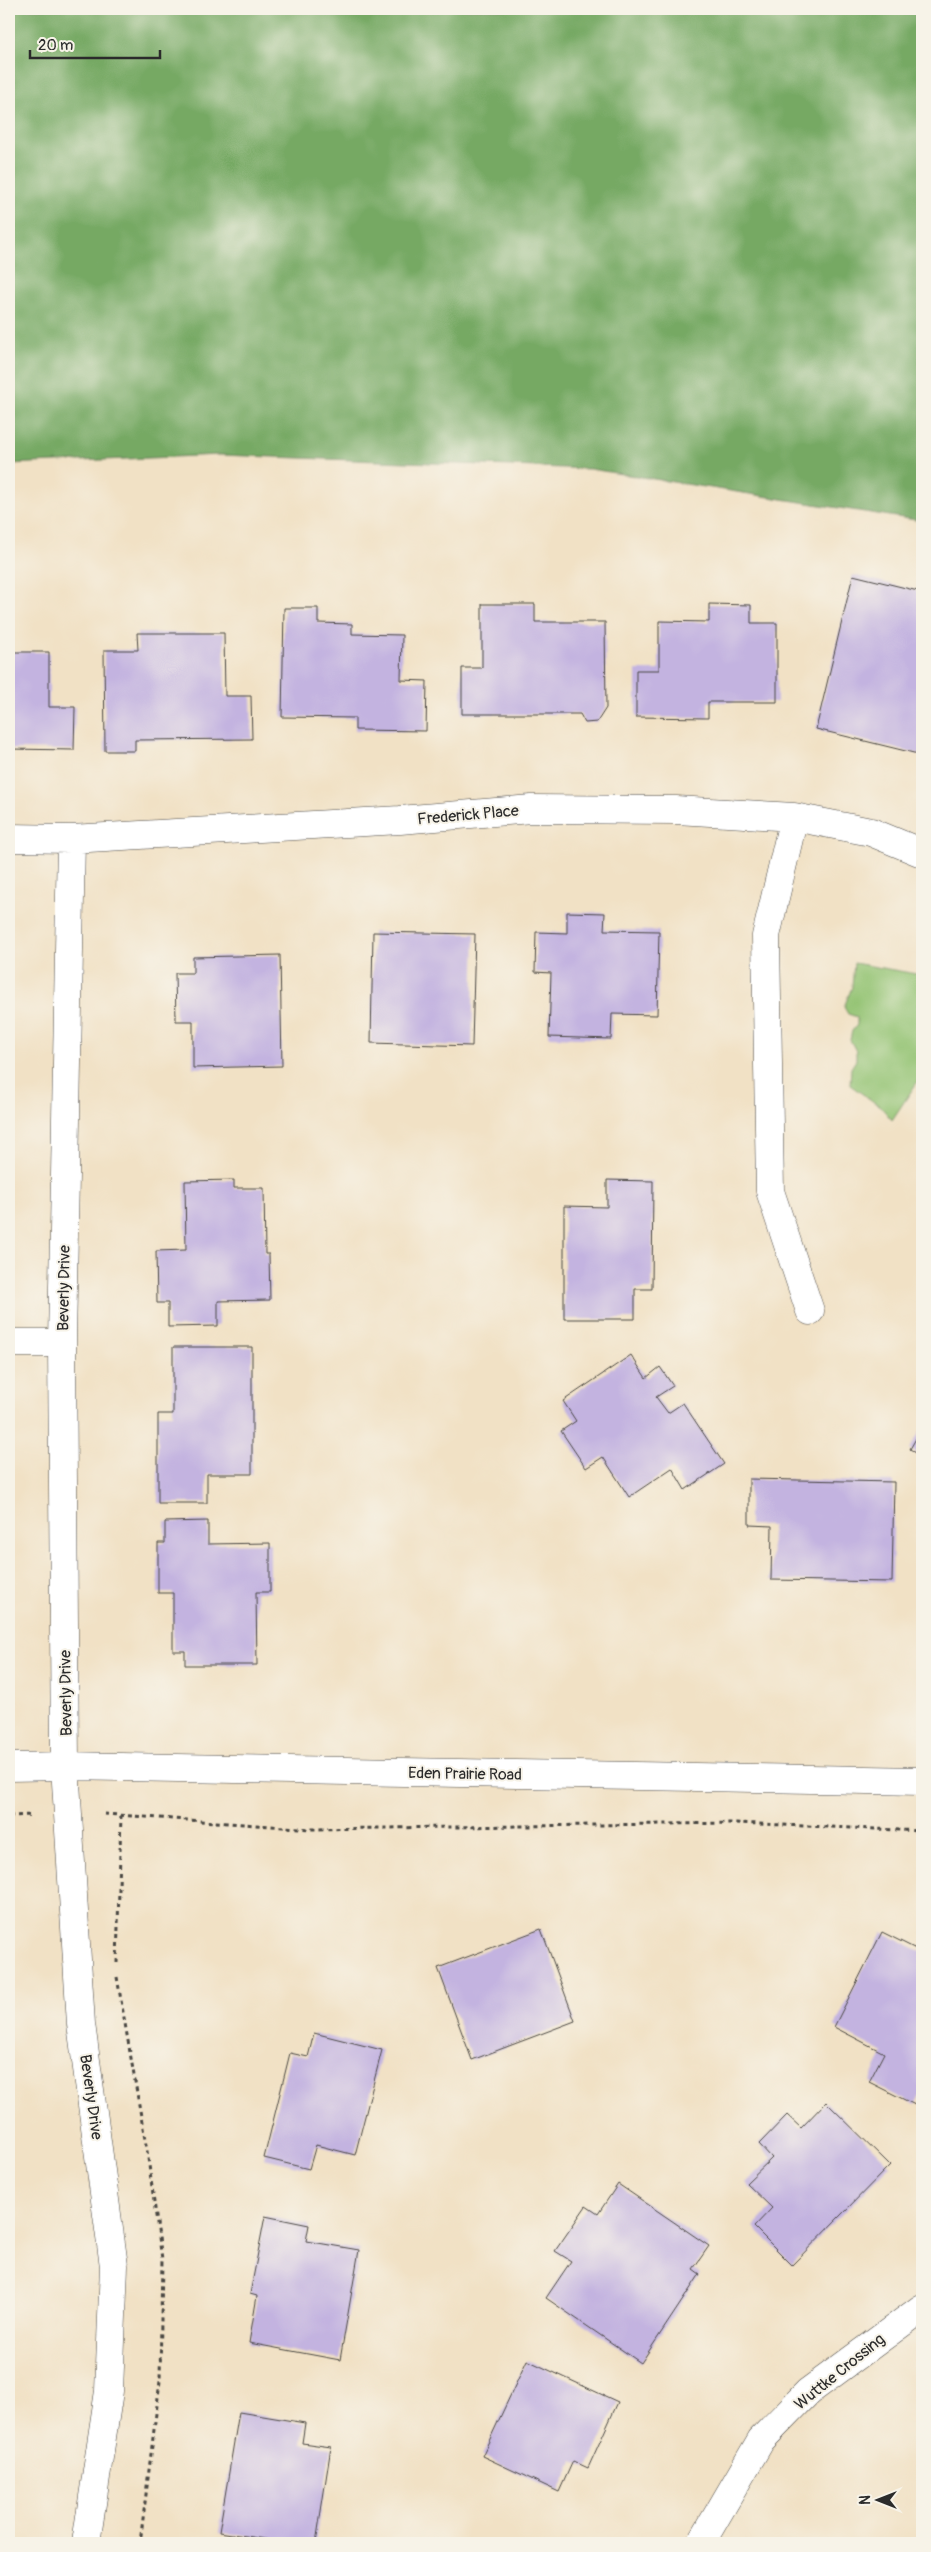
<svg xmlns="http://www.w3.org/2000/svg" width="931" height="2552" viewBox="0 0 931 2552" font-family="Pangolin,sans-serif">
  <style>
    .green { fill: #93c372; stroke: #5f774e }
    .forest { fill: #76a964; stroke: #506a48 }
    .building { fill: #c3b3e0 }
    .lines { fill: none; stroke-linecap: round; stroke-linejoin: round }
    .minor-casing { stroke: #494642; stroke-width: 29 }
    .path { stroke: #494642; stroke-width: 3; stroke-dasharray: 4 4; stroke-linecap: butt }
    .minor { stroke: #fff; stroke-width: 28 }
    .labels { text-anchor: middle; stroke-width: 4; stroke-linejoin: round; paint-order: stroke }
    .street-label { font-size: 16px; fill: #2b2b2b; stroke: #f7f3e8 }
  </style>
  <rect width="100%" height="100%" fill="#f7f3e8"/>
  <filter id="ink" filterUnits="userSpaceOnUse"><feTurbulence type="fractalNoise" baseFrequency=".02" numOctaves="2"/><feDisplacementMap in="SourceGraphic" scale="10" xChannelSelector="R" yChannelSelector="G"/><feConvolveMatrix kernelMatrix="1 2 1 2 8 2 1 2 1" color-interpolation-filters="sRGB"/></filter>
  <filter id="wash" filterUnits="userSpaceOnUse"><feTurbulence type="fractalNoise" baseFrequency=".0096" numOctaves="4" result="noise"/><feDisplacementMap in="SourceGraphic" scale="20" xChannelSelector="R" yChannelSelector="G"/><feGaussianBlur stdDeviation="1.12" result="paint"/><feColorMatrix in="noise" values="0 0 0 0 0 0 0 0 0 0 0 0 0 0 0 0 0 1.4 0 .05"/><feComposite in="paint" operator="in"/></filter>
  <g filter="url(#wash)">
    <rect width="100%" height="100%" fill="#f1e1c5"/>
    <path class="green" d="M854,963L922,975V1075L892,1120L881,1107L850,1085L851,1068L856,1060V1051L850,1040L852,1031L857,1025V1017L848,1014L844,1007L852,987Z"/>
    <path class="forest" d="M9,9H922V521L590,469L220,455L9,464Z"/>
    <g id="blocks">
      <path class="building" d="M853,575L922,592V755L816,729Z
        M482,604H535V622H605L606,708L597,722L585,723L580,714H462V668H482Z
        M709,604L751,605V623H777V702H708V718L636,717V670H659V621L709,622Z
        M284,608H318V623L352,624V634L402,635L401,680L427,681L426,731L355,730V718L282,717Z
        M137,633H224L225,696H251L252,739L135,740V751H105L104,650H138Z
        M9,652H49V707H75L74,750L9,749Z
        M567,912L605,913L604,930L659,931L657,1015L612,1014L611,1039L549,1037L551,973L535,972L536,932L567,933Z
        M373,932L475,934L472,1046L371,1043Z
        M280,955L282,1066L193,1068V1021H176L175,973H193V957Z
        M234,1180V1188H264L265,1254H269L270,1300L218,1301V1326L168,1327V1303H157L156,1251L186,1250L185,1181Z
        M607,1180L653,1181L652,1289H635V1319H564V1206L607,1207Z
        M173,1347H252V1474H207V1503H158V1414H173Z
        M631,1355L646,1378L660,1367L673,1386L656,1397L668,1413L683,1403L724,1464L685,1490L672,1468L629,1497L603,1457L586,1468L561,1431L576,1421L563,1401Z
        M922,1428V1457L910,1449Z
        M749,1479L894,1482L892,1582L771,1580L772,1526L749,1525Z
        M208,1521V1544L270,1543V1592H256L257,1665H185V1651H173V1593H158V1543H165V1522Z
        M541,1929L575,2021L472,2060L438,1968Z
        M882,1932L922,1952V2091L915,2105L869,2082L884,2053L834,2027Z
        M314,2033L382,2050L355,2155L316,2145L309,2169L264,2158L290,2053L308,2057Z
        M826,2102L890,2165L792,2265L754,2227L772,2208L746,2183L772,2158L759,2144L787,2115L801,2128Z
        M618,2184L709,2246L693,2269L700,2274L641,2363L546,2298L571,2261L555,2251L586,2206L598,2214Z
        M265,2216L309,2225L306,2241L359,2250L340,2360L249,2343L257,2296L250,2294Z
        M527,2360L618,2402L588,2468L573,2461L559,2492L482,2456Z
        M239,2412L305,2423L302,2443L331,2447L316,2543H290L219,2532Z"/>
    </g>
  </g>
  <g filter="url(#ink)">
    <use href="#blocks" fill-opacity="0" stroke="#494642" stroke-width="1"/>
    <g class="lines">
      <g class="minor-casing">
        <path id="minor" d="M794,817L766,936L770,1191L810,1311
          M9,838L71,839L400,820L531,809L676,810L794,817L871,832L922,853
          M71,839L62,1343L65,1766L81,2024L114,2266L109,2391L86,2543
          M9,1343H62
          M9,1767L65,1766L922,1781
          M701,2543L761,2440L808,2392L922,2308"/>
      </g>
      <path class="path" d="M104,1814L312,1829L736,1823L922,1831
        M9,1816L32,1815
        M117,1963L121,1814
        M117,1977L147,2151L162,2259L160,2381L140,2543"/>
      <use href="#minor" class="minor"/>
    </g>
  </g>
  <g class="labels">
    <g class="street-label">
      <text transform="translate(468 814) rotate(-5)" y="6">Frederick Place</text>
      <text transform="translate(63 1288) rotate(-89)" y="6">Beverly Drive</text>
      <text transform="translate(65 1693) rotate(-91)" y="6">Beverly Drive</text>
      <text transform="translate(465 1773) rotate(1)" y="6">Eden Prairie Road</text>
      <text transform="translate(92 2097) rotate(82)" y="6">Beverly Drive</text>
      <text transform="translate(839 2371) rotate(-39)" y="6">Wuttke Crossing</text>
    </g>
  </g>
  <rect width="931" height="2552" fill="none" stroke="#f7f3e8" stroke-width="30"/>
  <g transform="translate(878 2500) rotate(270)" stroke="#f7f3e8" stroke-width="4" paint-order="stroke">
  <path d="M0-4L9 19L0 12L-9 19Z" fill="#2b2b2b"/>
  <text y="-8" font-size="14" font-weight="bold" text-anchor="middle" fill="#2b2b2b">N</text>
  </g>
  <path d="M30 50v8h130v-8" fill="none" stroke="#2b2b2b" stroke-width="2.5"/>
  <text x="38" y="50" font-size="15" fill="#2b2b2b" stroke="#f7f3e8" stroke-width="4" paint-order="stroke">20 m</text>
</svg>
